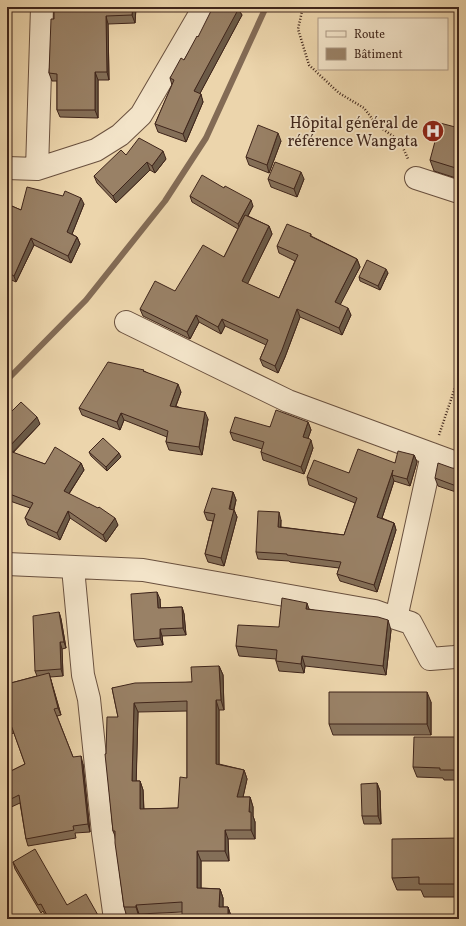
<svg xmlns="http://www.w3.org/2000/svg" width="466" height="926" viewBox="0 0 466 926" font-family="Vollkorn,serif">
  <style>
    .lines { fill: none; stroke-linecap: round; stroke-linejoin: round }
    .stream { stroke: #836b55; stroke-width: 6 }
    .minor-casing { stroke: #6a513f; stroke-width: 24 }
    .path { stroke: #3f251b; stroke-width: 2.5; stroke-dasharray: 1 2; stroke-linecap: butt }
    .minor { stroke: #f3e4c9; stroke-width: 22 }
    .wall { fill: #846f58; stroke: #3f251b; fill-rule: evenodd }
    .shaded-wall { fill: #6b5a47; stroke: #3f251b }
    .building { fill: #998166; stroke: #3f251b; fill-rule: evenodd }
    .labels { text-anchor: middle; stroke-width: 3.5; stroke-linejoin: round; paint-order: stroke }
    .poi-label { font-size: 16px; fill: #3f251b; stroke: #f3e4c9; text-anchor: end }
  </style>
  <rect width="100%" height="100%" fill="#ecd5ac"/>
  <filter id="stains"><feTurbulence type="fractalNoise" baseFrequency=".005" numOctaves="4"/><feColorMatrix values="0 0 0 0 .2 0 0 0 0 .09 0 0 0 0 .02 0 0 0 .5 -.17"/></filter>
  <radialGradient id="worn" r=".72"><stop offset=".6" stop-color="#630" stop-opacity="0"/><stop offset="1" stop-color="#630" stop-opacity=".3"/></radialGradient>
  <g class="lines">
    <path class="stream" d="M7,380L86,300L165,201L206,138L266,7"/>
    <g class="minor-casing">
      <path id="minor" d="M7,168L37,169L96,150L120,135L141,115L204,7
        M37,169L42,7
        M416,178L459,192
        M126,322L288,401L459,464
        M7,564L143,570L375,611L392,617L397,614L432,454
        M73,568L83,675L89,699L103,833L115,919
        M392,617L411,623L430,659L455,657L459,656"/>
    </g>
    <path class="path" d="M303,7L298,29L309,65L339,93L364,108L377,125L400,141L408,159
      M439,435L459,376"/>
    <use href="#minor" class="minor"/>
  </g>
  <path class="wall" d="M54,7H136L135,23L108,24L109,80H98V118L60,117L57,110V81H52L49,73L54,19Z
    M240,12L242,15L200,93L203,102L186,142L158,132L155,124L172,85L170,78L184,60L198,37Z
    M459,128V179L434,171L430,160Z
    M281,141L269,173L249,165L246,157Z
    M126,155L166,159L155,173L150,170L116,203L97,183L94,176Z
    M268,179H304L297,197L271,187Z
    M190,196L253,206L248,216L269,226L272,234L247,284L279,298L295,261L279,253L277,246L311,234V236L357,259L360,267L340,304L351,315L342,335L300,317L285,357L278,373L263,366L260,359L266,345L225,326L221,334L199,322L190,339L143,316L140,309L175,291L224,257L238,229L192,202Z
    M7,204L21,210L84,204L72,234L77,237L80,244L71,263L34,245L16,282L7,278Z
    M388,273L380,290L360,281L359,277Z
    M144,371L181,392L176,406L208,419L202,455L169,450L166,442L167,437L124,420L120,430L82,415L79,408Z
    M7,416L40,424L13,453L45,464L81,463L84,470L69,494L118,525L106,542L70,518L60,540L28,525L25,518L30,508L7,500Z
    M308,422L311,430L308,438L313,448L304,474L263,460L261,452L262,449L233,440L230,432Z
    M89,452L121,457L107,471L91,456Z
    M414,455L417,462L410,486L394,481L382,518L394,523L396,530L377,592L340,581L337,574L339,568L290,562L289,561L258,559L256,552L281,520V527L344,535L355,503L309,485L307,477L349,473L395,463Z
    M459,469V493L438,486L435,478Z
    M233,492L236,500L234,510L237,517L224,566L208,562L205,554L213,521L207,520L204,512Z
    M160,599V608L182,607L184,614L186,635L162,636L163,645L137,647L134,640Z
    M309,609L391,630L386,675L305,666L304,673L279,671L276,661V659L239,656L236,646L279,627Z
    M59,612L61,619L66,648L62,649L63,676L50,677L61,715L57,716L73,757L83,764L90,832L75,833L76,838L28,846L26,839L20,803L7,809V773L25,764L14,733L7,735V684L37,676L35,671Z
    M219,666L223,675L224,710H219V764L244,770L247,779L243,797H250L253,807V816L255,822V839H228L229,861H201V888L220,889L223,898V907H228L231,916V919L182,912L139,914V917H127L124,907L115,836L113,831L106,754L118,717L112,688L192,682ZM187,711V778L178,808L144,809L143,790L140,781H136L138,712Z
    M431,702V735H333L329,724Z
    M459,737V780H444L443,778L417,777L413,767Z
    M377,783L380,791L381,824H364L362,816Z
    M459,838V897H424L421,890H397L392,878Z
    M13,862L67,905L99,917L100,919H47L43,911L41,913L15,869Z"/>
  <path class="shaded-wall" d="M133,7H136L135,23L132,15Z
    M237,7H243L240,12L242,15L197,99L194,91Z
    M106,16L108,24L109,80L107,72Z
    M95,72L98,80V118L95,110Z
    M201,94L203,102L186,142L183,134Z
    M278,133L281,141L269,173L267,165Z
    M163,151L166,159L155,173L152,166Z
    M147,162L150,170L116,203L113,196Z
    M301,172L304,179L297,197L294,189Z
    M81,198L84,204L70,239L67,232Z
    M251,200L253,206L240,230L238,224Z
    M269,226L272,234L245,289L242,281Z
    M77,237L80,244L71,263L68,256Z
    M31,238L34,245L16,282L14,276Z
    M357,259L360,267L338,309L335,302Z
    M386,269L388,273L380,290L378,286Z
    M348,308L351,315L342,335L339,328Z
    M297,309L300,317L285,357L278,373L275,366Z
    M196,315L199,322L190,339L187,332Z
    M222,319L225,326L221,334L218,327Z
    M178,384L181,392L173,413L170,406Z
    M205,412L208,419L202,455L199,447Z
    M121,413L124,420L120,430L117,422Z
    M37,417L40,424L8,457L7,453V449Z
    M308,422L311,430L306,444L303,437Z
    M311,440L313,448L304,474L301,467Z
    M119,453L121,457L107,471L106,467Z
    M414,455L417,462L410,486L407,479Z
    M81,463L84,470L66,498L64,491Z
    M393,470L392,475L394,481L380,524L377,517Z
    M233,492L236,500L233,512L234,510L237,517L224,566L221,558Z
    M68,511L70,518L60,540L57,533Z
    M279,512L281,520L280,534L278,527Z
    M115,518L118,525L106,542L103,535Z
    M394,523L396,530L377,592L374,585Z
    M157,592L160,599L161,615L158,608Z
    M307,603L310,612L306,609Z
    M182,607L184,614L186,635L183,628Z
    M59,612L61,619L66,648L64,642Z
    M388,620L391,630L386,675L383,666Z
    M160,629L162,636L163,645L160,638Z
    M60,642L62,649L63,676L61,669Z
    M302,656L305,666L304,673L301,664Z
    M219,666L223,675L224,710L221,700Z
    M49,673L61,715L58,708Z
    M427,692L431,702V735L427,724Z
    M216,700L219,710V773L216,764Z
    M134,703L138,712L136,790L132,781Z
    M81,756L83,764L90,832L88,824Z
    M244,770L247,779L241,806L237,797Z
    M140,781L143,790L144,818L140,809Z
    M377,783L380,791L381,824L378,816Z
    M250,797L253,807V816L255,822V839L251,830L249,812Z
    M225,830L228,839L229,861L225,851Z
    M197,851L201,861V898L197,888Z
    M220,889L223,898V916L219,907Z
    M136,905L139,914V917L136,907Z
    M228,907L231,916V919H228Z"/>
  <path class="building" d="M54,7H133L132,15L106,16L107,72H95V110H57V74L49,73L51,19H54Z
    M213,7H237L239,8L194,91L201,94L183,134L155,124L174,80L170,78L181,58L184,60L197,36L198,37Z
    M440,123L459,128V169L430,160Z
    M258,125L278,133L267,165L246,157Z
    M139,138L163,151L152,166L147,162L113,196L94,176L121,150L126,155Z
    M275,162L301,172L294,189L268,179Z
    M202,175L224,188L225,186L251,200L238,224L190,196Z
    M27,187L63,196L65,191L81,198L67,232L77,237L68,256L31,238L14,276L7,272V204L21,210Z
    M245,215L269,226L242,281L279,298L298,255L277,246L287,224L311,234L310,236L357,259L335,302L348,308L339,328L297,309L282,350L275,366L260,359L268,340L222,319L218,327L196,315L187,332L140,309L155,281L175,291L203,245L224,257Z
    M367,260L386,269L378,286L359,277Z
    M108,362L144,370L143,371L178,384L170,406L205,412L199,447L166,442L168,431L121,413L117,422L79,408Z
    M21,402L37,417L7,449V416Z
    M276,410L308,422L303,437L310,439L311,440L301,467L261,452L264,442L230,432L235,417L270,427Z
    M103,438L119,453L106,467L89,452Z
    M55,447L81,463L64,491L98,508L99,507L115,518L103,535L68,511L57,533L25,518L33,503L7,493V450L45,464Z
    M358,449L395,463L398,451L414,455L407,479L392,475L393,470L377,517L394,523L374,585L337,574L341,562L287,555V554L256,552L258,511L279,512L278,527L344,535L357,498L307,477L314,460L349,473Z
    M438,463L452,468L459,469V487L435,478Z
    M212,488L233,492L229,509L234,510L221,558L205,554L215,514L204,512Z
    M157,592L158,608L182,607L183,628L160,629V638L134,640L131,594Z
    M282,598L307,603L306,609L378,617L388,620L383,666L302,656L301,664L276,661L277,650L236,646L238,625L279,627Z
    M59,612L64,642H60L61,669L35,671L33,616Z
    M219,666L221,700H216V764L244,770L237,797H250L249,812H251V830H225V851H197V888L220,889L219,907H228V919H182V902L136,905V907H124L115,843V831H113L112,822L105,754H106L107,717H118L112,688L135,683L192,682L191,667ZM187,701V778L180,777L178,808L140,809V781H132L134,703Z
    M49,673L58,708L54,709L73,757L81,756L88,824L73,826L74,830L26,839L19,795L7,801V773L25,764L11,725L7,727V684Z
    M329,692H427V724H329Z
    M414,737H459V776H458V770H440V768L413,767Z
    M377,783L378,816H362L361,784Z
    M459,838V884H419V877L392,878V839Z
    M35,849L67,905L86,894L99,917L95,919H49L41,904L38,905L13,862Z"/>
  <defs>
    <g id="hospital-disc" transform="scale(1.15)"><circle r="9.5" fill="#8f2418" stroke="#f3e4c9"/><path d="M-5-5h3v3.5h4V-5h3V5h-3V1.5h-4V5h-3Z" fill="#fff"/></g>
  </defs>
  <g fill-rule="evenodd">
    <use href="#hospital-disc" x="433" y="131"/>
  </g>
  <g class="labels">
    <g class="poi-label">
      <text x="418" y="128">Hôpital général de<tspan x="418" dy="18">référence Wangata</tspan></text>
    </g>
  </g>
  <rect width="466" height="926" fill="none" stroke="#ecd5ac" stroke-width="24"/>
  <rect x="8" y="8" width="450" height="910" fill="none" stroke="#3f251b" stroke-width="2"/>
  <rect x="12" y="12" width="442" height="902" fill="none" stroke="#3f251b"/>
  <rect x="318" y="18" width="130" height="52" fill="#f3e4c9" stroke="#ab9883"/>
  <rect x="326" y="31" width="20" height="6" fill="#f3e4c9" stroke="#ab9883"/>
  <text x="354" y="38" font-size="12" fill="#3f251b">Route</text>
  <rect x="326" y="48" width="20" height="12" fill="#998166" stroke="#ab9883"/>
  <text x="354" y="58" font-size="12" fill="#3f251b">Bâtiment</text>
  <rect width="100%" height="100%" filter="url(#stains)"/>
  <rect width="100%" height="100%" fill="url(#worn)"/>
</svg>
